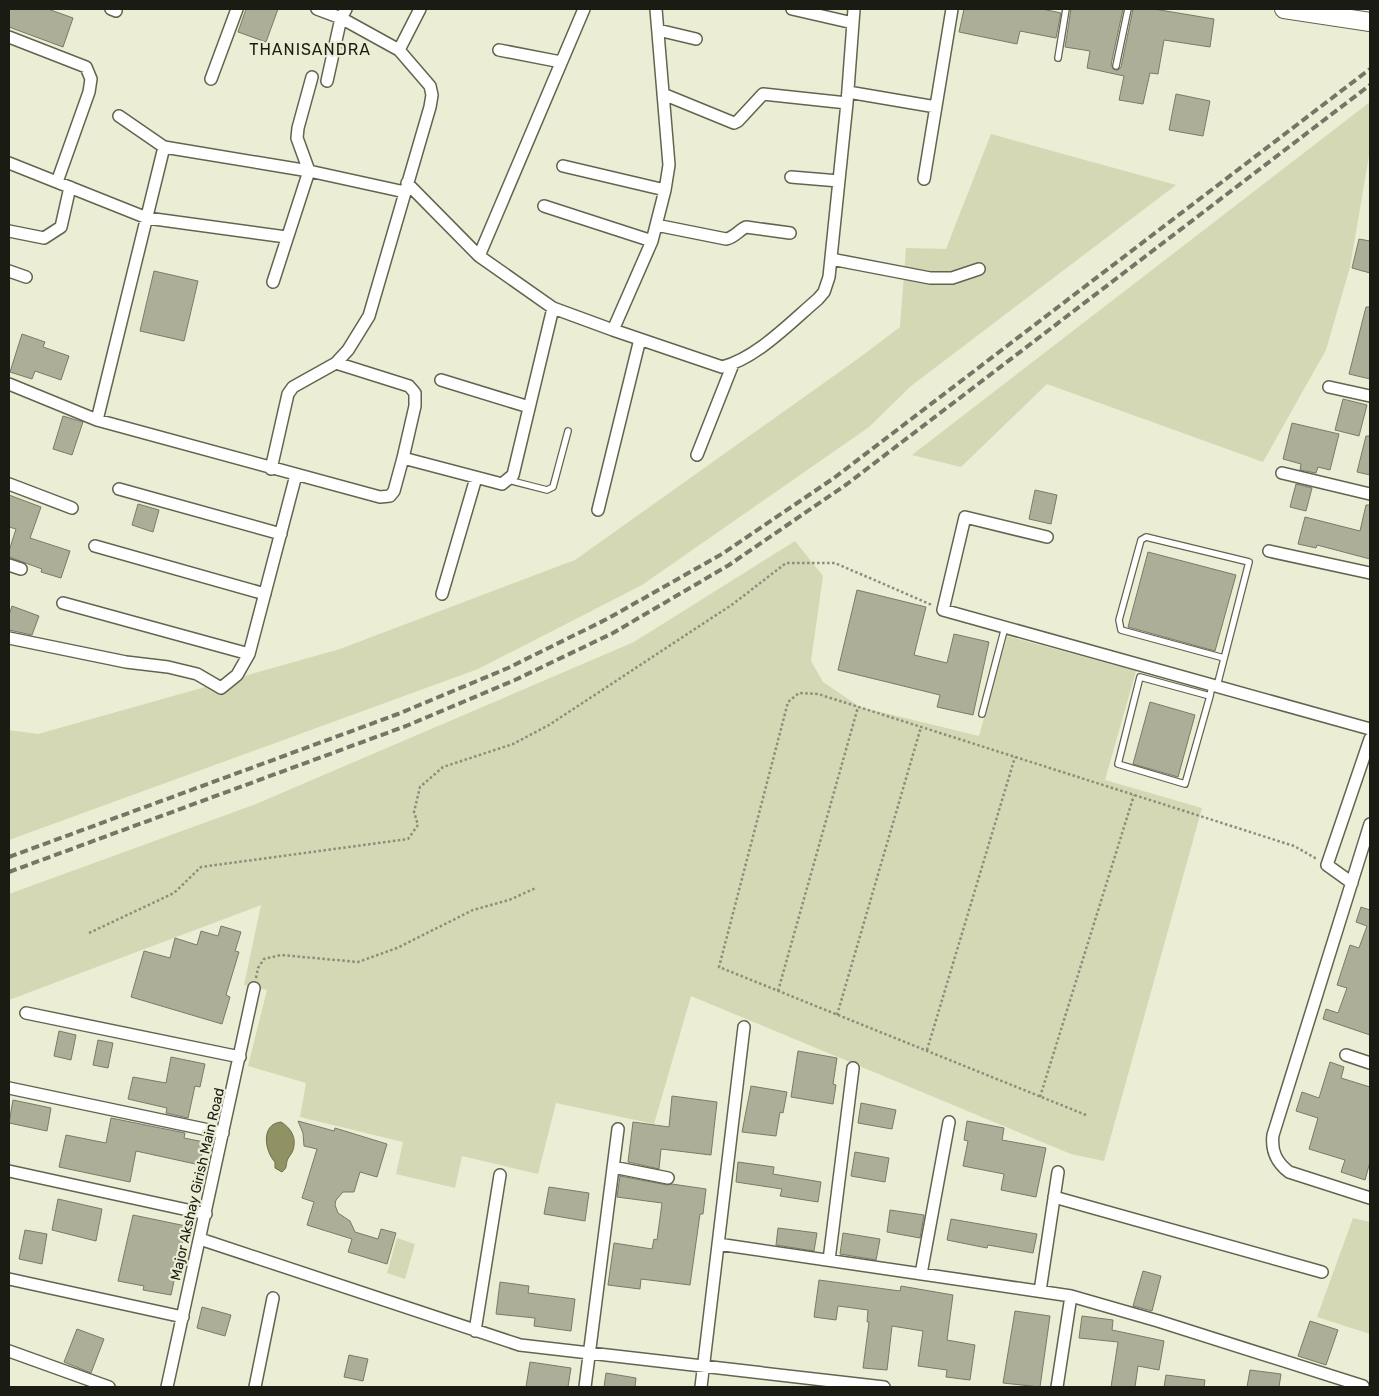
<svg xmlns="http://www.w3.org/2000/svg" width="1379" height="1396" viewBox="0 0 1379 1396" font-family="Rubik,sans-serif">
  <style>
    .green { fill: #d5d8b4 }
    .water { fill: #909264; stroke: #6d6e4b }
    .building { fill: #acae97; stroke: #7a7b66 }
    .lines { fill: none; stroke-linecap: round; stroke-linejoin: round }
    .lane-casing { stroke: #63644f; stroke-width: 8 }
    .street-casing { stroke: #63644f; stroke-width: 14 }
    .primary-casing { stroke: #63644f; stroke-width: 20 }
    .path { stroke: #8c8d7c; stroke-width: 2.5; stroke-dasharray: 2.5 2.5; stroke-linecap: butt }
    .lane { stroke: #fff; stroke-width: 5.5 }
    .street { stroke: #fff; stroke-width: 11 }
    .primary { stroke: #fff; stroke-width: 18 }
    .rail { stroke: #747666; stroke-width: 4; stroke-dasharray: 8 4; stroke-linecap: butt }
    .labels { text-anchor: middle; stroke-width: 4.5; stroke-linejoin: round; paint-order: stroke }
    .street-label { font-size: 14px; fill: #1a1b12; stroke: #ebedd5 }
    .quarter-label { font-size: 16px; letter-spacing: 1px; fill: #1a1b12; stroke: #ebedd5 }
  </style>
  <rect width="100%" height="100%" fill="#ebedd5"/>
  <path class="green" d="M1370,102V150L1350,267L1326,350L1263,462L1047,384L961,467L912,455Z
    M991,134L1176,185L911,386L869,427L642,585L478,669L9,840V730L38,734L340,649L575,560L859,358L900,327L906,248L946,249Z
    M795,541L823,576L811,661L823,682L860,707L979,736L1007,636L1136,671L1105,780L1202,808L1104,1161L1071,1154L691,996L654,1124L556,1103L538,1174L462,1156L455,1188L396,1174L403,1142L300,1117L306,1083L248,1066L267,990L244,985L261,905L9,1000V894L256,804L634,642Z
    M1353,1218L1370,1222V1334L1317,1317Z
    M397,1238L415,1244L405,1279L387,1273Z"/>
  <path class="water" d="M281,1122C291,1128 297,1138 293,1150C292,1154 288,1157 287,1161C286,1166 287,1168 282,1172L275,1168V1162C265,1152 260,1124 281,1122Z"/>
  <path class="building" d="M9,9H48L73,18L63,47L9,27Z
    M246,9H278L266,42L238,32Z
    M964,9H1042L1061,13L1056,38L1020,31L1017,44L959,32Z
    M1071,9H1123L1111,65L1115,70H1118L1121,67L1133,9H1154L1214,19L1210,47L1164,40L1158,74L1150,73L1143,104L1119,100L1124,76L1087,68L1090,51L1065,47Z
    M1176,94L1210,101L1203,136L1169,130Z
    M1359,239L1370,241V273L1352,268Z
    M154,271L198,281L184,341L140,331Z
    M1366,307H1370V379L1349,374Z
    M22,334L45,342L43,347L69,356L61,380L35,371L32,379L10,372Z
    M1343,399L1367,405L1359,436L1335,430Z
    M63,416L83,422L72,455L53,449Z
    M1292,423L1339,434L1330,470L1318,467L1316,473L1300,470L1301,464L1283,459Z
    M1366,436H1370V475L1357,472Z
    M1296,484L1312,488L1306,511L1290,507Z
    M1035,490L1057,495L1051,524L1029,519Z
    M9,495L41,507L30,538L70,551L61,578L41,572L42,569L9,557V551L16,529L9,527Z
    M138,504L159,510L153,532L132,525Z
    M1366,505H1370V559L1317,545L1316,548L1298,544L1305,517L1360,531Z
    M1148,552L1236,575L1215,651L1128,627Z
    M857,590L926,607L914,655L947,663L954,634L989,642L973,715L937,707L940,695L838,670Z
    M12,606L39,616L32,635L9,630V615Z
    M1150,702L1195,715L1178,777L1133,764Z
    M1361,907L1370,910V1035L1323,1019L1326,1009L1338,1013L1347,988L1337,985L1350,945L1359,948L1367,926L1356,922Z
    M221,926L241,932L235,951L239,952L226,995L230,997L222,1024L131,997L144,951L170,958L175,938L197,945L201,931L218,936Z
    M59,1031L76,1035L71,1060L54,1056Z
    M98,1040L113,1043L108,1068L93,1065Z
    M798,1051L837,1058L833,1084L836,1085L833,1104L791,1097Z
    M171,1057L205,1064L200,1087L195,1086L188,1118L166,1113L167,1108L128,1099L133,1077L166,1083Z
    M1330,1062L1344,1067L1341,1078L1370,1087V1162L1365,1180L1341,1172L1345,1160L1309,1149L1318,1118L1296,1111L1302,1092L1319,1098Z
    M751,1086L787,1092L783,1113L780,1112L776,1136L742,1132Z
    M672,1096L717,1102L711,1155L661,1149L659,1169L628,1162L633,1122L669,1127Z
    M13,1100L51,1108L47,1131L9,1123Z
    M861,1103L896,1110L892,1129L858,1123Z
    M111,1118L185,1133L184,1138L204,1142L200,1165L136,1151L130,1182L59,1167L66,1135L106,1143Z
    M298,1121L334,1131L335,1128L387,1144L377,1177L360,1172L354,1192H343L336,1200L335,1205L338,1213L350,1221L355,1232L378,1239L381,1229L396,1233L387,1264L348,1252L352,1239L307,1225L314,1202L302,1198L317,1149L304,1146L303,1133Z
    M967,1121L1004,1128L1002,1140L1046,1148L1036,1197L1001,1190L1004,1174L963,1166L968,1141L964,1140Z
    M855,1152L889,1158L885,1182L851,1176Z
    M738,1162L774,1167L773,1174L821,1182L818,1202L780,1196L782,1189L736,1182Z
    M620,1176L667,1185L672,1184L706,1189L703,1214H700L690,1285L641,1279L640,1289L608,1285L614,1243L652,1249L654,1239L657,1240L662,1203L617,1197Z
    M549,1187L589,1193L585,1221L544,1214Z
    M58,1199L102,1209L96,1241L52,1230Z
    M890,1210L924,1215L920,1238L887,1232Z
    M133,1215L186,1226L171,1295L143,1290L144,1286L118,1281Z
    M951,1219L1037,1234L1033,1253L988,1245L987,1248L947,1240Z
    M778,1228L817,1233L814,1251L776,1245Z
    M25,1230L47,1234L42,1264L19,1259Z
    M843,1233L880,1239L876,1260L840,1254Z
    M1143,1271L1161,1276L1152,1311L1133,1306Z
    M819,1280L900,1291L901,1286L953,1295L947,1340L975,1345L970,1380L946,1377L947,1370L918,1366L923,1331L892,1326L887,1370L863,1368L869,1322H867L868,1310L838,1306L836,1320L814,1317Z
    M500,1282L529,1286L528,1293L575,1299L571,1331L534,1326L535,1318L496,1314Z
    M202,1307L231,1315L225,1336L197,1328Z
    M1015,1311L1050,1316L1040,1387L1003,1383Z
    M1082,1316L1113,1320L1112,1330L1164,1341L1159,1370L1138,1366L1135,1387H1111L1118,1342L1079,1338Z
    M1310,1321L1338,1330L1326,1365L1298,1356Z
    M77,1329L104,1339L91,1373L64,1362Z
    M349,1355L368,1359L363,1381L344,1377Z
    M530,1362L571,1368L568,1387H526Z
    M1250,1370L1281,1374L1279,1387H1247Z
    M606,1373L636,1378L635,1387H604Z
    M1166,1375L1205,1380L1204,1387H1164Z"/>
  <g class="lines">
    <g class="lane-casing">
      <path id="lane" d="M1058,58L1066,9
        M1116,66L1128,9
        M508,480L547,490L553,487L568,431
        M1217,686L1249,562L1146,537L1141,540L1119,620L1121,630L1224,658
        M1210,696L1140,677L1118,764L1185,784L1210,696L1212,685
        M982,714L1005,627"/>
    </g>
    <g class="street-casing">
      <path id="street" d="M111,9L116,11
        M317,9L341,18L399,50
        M792,9L853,23
        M658,30L696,39
        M9,37L86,67L91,79L89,92L57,182
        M499,50L561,62
        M211,79L237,9
        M327,81L341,18L346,9
        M848,92L936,107
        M663,94L734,123L738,121L763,94L847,103
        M119,116L164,147
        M9,163L147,218L286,237
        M563,166L665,190
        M791,177L839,181
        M924,179L952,9
        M407,183L479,256L553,308
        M544,206L652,241
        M656,225L726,239C734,238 739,230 746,227L790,233
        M9,231L44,238L61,227L70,187
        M479,256L584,9
        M831,259L930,278H952L979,269
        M9,271L26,277
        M273,282L309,171L405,192
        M613,330L722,367C757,358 791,322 818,299L824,292L829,277L847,103L854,9
        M336,363L409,386L415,393V406L403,458
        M441,380L529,407
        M9,384L97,420L380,497L390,496L394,491L403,458L502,484L513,475L553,308L613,330L652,241L665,190L669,165L656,9
        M1329,387L1370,396
        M97,420L164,147L309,171L297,138L298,128L312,77
        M697,455L733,364
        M271,469L288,394L293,387L336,363L348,350L369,316L430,107L432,95L430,86L399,50L420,9
        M1282,473L1370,494
        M9,484L72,508
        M119,489L281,534
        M598,510L640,339
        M1047,537L965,517L943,610L1370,729
        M95,546L265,594
        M1269,551L1370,573
        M9,565L21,569
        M442,594L476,478
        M63,603L249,654
        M9,638L126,662L168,667L197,674L221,688L237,675L249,654L296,475
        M1370,824L1273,1135C1271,1151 1276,1162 1289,1172L1370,1198
        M1352,883L1327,865L1370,739
        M26,1013L240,1057
        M1346,1055L1370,1063
        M9,1088L223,1133
        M613,1167L668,1178
        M9,1171L206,1214
        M1054,1197L1322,1272
        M200,1239L520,1345L884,1387
        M718,1244L1071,1296L1158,1321L1363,1386
        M829,1260L853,1068
        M921,1274L949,1122
        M9,1279L183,1317
        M1040,1291L1058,1172
        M475,1331L500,1175
        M9,1351L109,1387
        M167,1387L254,988
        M255,1387L273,1298
        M585,1387L618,1129
        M701,1387L744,1027
        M1057,1387L1071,1296"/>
    </g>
    <g class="primary-casing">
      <path id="primary" d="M1284,9L1370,22"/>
    </g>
    <path class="path" d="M89,933L174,893L201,867L408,839L418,825L414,812L420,787L443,767L513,744L549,725L733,604L786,563H835L932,605
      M256,978L258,968L264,959L281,955L358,962L397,948L473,910L509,900L536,888
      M778,991L858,707
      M837,1015L921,727
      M927,1050L1015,757
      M1040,1097L1134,795
      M1086,1115L719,967L788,702L799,693L818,694L1294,846L1317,859"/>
    <use href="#lane" class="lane"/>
    <use href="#street" class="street"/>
    <use href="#primary" class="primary"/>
    <path class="rail" d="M9,857L398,714L508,668L607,619L722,554L834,478L1370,69
      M9,872L406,726L515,680L613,633L729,565L847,484L1370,85"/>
  </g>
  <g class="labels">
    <g class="street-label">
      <text transform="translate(197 1184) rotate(-77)" y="5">Major Akshay Girish Main Road</text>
    </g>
    <g class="quarter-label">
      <text x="310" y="55">THANISANDRA</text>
    </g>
  </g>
  <rect width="1379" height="1396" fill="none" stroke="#1a1b12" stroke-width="20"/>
</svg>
